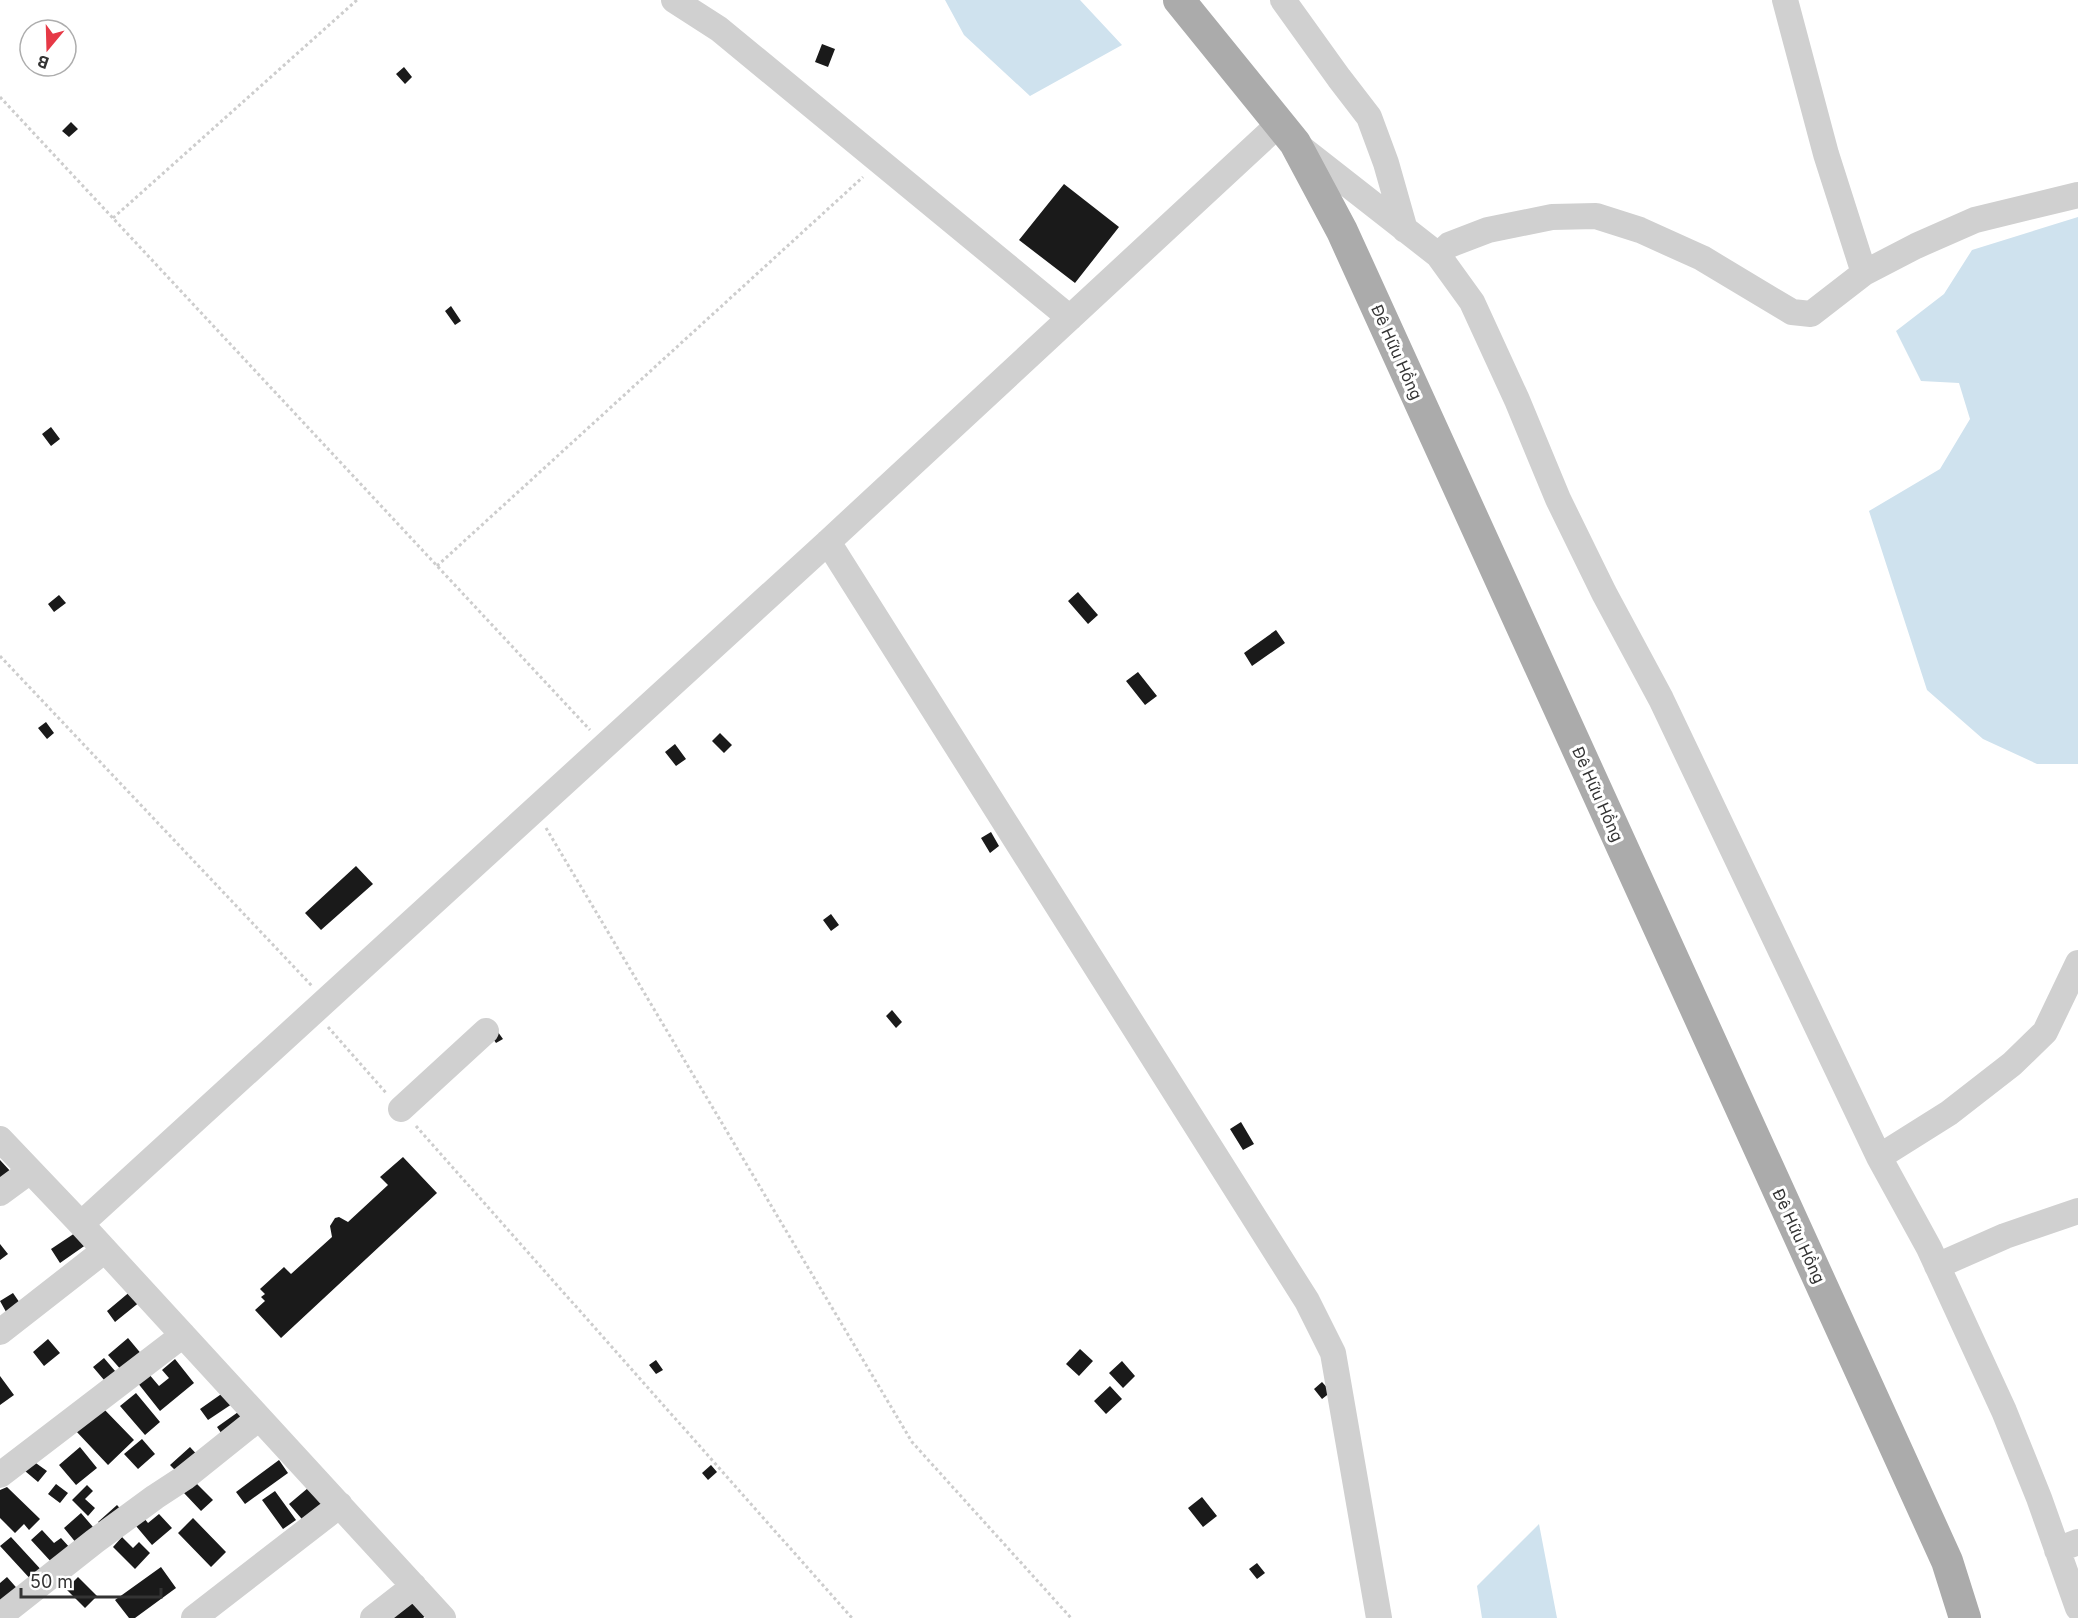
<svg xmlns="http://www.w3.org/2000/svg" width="2078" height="1618" viewBox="0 0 2078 1618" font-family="Inter,sans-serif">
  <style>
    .water { fill: #cfe2ee }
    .building { fill: #1a1a1a }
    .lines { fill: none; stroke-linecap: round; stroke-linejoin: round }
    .path { stroke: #cdcdcd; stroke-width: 3; stroke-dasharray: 3 3; stroke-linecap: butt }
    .minor { stroke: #d0d0d0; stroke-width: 26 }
    .major { stroke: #ababab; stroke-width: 32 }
    .labels { text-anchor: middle; stroke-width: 6; stroke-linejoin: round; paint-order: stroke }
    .street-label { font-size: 16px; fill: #333; stroke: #fff }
  </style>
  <rect width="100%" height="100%" fill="#fff"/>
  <path class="water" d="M945,0H1080L1122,45L1030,96L964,35Z
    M2078,217V764H2037L1983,739L1927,690L1869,511L1940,469L1970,419L1959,383L1921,381L1896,331L1944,294L1972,250Z
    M1539,1524L1557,1618H1482L1477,1586Z"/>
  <path class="building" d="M822,44L835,49L828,67L815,62Z
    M404,67L412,77L405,84L396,74Z
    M71,122L78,129L69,137L62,131Z
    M1064,184L1119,227L1075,283L1019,240Z
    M451,306L461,321L455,325L445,311Z
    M51,427L60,439L51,446L42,434Z
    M1078,592L1098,615L1088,624L1068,601Z
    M59,595L66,603L54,612L48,604Z
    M1276,630L1285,643L1252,666L1244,653Z
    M1138,672L1157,696L1145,705L1126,681Z
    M46,722L54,733L47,739L38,728Z
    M720,733L732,745L724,753L712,741Z
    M675,744L686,759L676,766L665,752Z
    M991,832L999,846L990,853L981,838Z
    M356,866L373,884L321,930L305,913Z
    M831,914L839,925L831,931L823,920Z
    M892,1010L902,1022L896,1028L886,1016Z
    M495,1028L503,1039L496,1043L489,1033Z
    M1241,1122L1254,1144L1243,1150L1230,1129Z
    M403,1157L437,1193L281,1338L255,1310L265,1301L261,1297L265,1294L260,1289L284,1267L291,1274L332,1237L330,1226L335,1218L339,1217L348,1222L388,1185L380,1177Z
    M0,1160L12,1173L0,1178Z
    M81,1229L90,1242L60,1263L51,1249Z
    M0,1244L8,1254L0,1260Z
    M132,1290L141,1301L115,1322L107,1311Z
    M13,1293L24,1309L10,1319L0,1301Z
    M128,1338L143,1356L123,1372L108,1355Z
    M48,1339L60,1353L44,1366L33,1352Z
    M1080,1349L1093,1361L1079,1376L1066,1364Z
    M104,1358L121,1378L110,1387L93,1367Z
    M175,1359L194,1383L160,1411L137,1382L148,1373L159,1386L169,1378L162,1370Z
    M656,1360L663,1370L656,1374L649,1365Z
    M1122,1361L1135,1376L1123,1388L1109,1373Z
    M0,1376L14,1395L0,1405Z
    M1322,1382L1331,1392L1322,1399L1314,1389Z
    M1110,1386L1122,1399L1106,1414L1094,1401Z
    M227,1390L235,1402L208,1420L200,1409Z
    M136,1393L160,1422L145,1435L120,1406Z
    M101,1406L134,1440L108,1465L75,1430Z
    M241,1410L250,1423L226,1440L217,1427Z
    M142,1439L155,1454L138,1469L124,1454Z
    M80,1447L97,1468L76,1485L59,1465Z
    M190,1447L201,1459L182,1477L170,1465Z
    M279,1460L288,1473L245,1504L236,1492Z
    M33,1461L47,1471L38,1482L25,1471Z
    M711,1465L717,1472L708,1480L702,1473Z
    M195,1482L213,1500L201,1511L184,1493Z
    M56,1484L68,1493L60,1503L48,1494Z
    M87,1485L93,1491L85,1499L95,1508L88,1516L72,1500Z
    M7,1487L40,1519L29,1530L24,1524L15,1533L0,1518V1490Z
    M308,1488L331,1505L307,1525L289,1504Z
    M275,1491L296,1520L283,1529L262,1500Z
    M1202,1497L1217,1516L1203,1527L1188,1508Z
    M117,1505L124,1513L105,1530L98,1522Z
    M81,1513L99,1534L81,1549L64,1528Z
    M159,1514L172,1528L152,1545L136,1526L144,1518L148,1523Z
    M193,1518L226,1552L211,1567L178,1533Z
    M42,1530L54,1543L61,1538L71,1549L54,1565L31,1540Z
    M11,1537L45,1574L34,1583L0,1546Z
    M122,1537L133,1548L139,1542L150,1553L135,1569L113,1547Z
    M1257,1563L1265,1573L1257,1579L1249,1569Z
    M161,1567L176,1588L135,1618H129L115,1600Z
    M7,1577L22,1594L0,1612V1583Z
    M78,1577L97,1596L85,1608L66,1589Z
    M416,1596L429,1613L423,1618H387Z"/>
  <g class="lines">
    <path class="path" d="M0,97L590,730
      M113,218L357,0
      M437,566L863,177
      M0,656L312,986
      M546,828L912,1442L1071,1618
      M328,1027L387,1094
      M416,1126L852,1618"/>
    <path class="minor" d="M674,0L719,29L1070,318
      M1283,0L1339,78L1369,117L1386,163L1405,230
      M1785,0L1826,154L1864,273
      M1300,147L1438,255L1449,245L1488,230L1552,217L1596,216L1640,230L1702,258L1792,312L1811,314L1864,273L1916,246L1975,220L2078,195
      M1438,255L1472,302L1517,400L1558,499L1604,593L1661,699L1879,1157L1929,1248L2004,1411L2039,1498L2078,1608
      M828,542L1307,1301L1333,1353L1379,1618
      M401,1109L486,1031
      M0,1139L81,1224L443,1618
      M1879,1157L1949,1113L2012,1064L2045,1032L2078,963
      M0,1193L30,1171
      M81,1224L828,542L1279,124
      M1937,1266L2005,1236L2078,1211
      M0,1332L105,1250
      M0,1475L183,1335
      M2057,1550L2078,1542
      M0,1616L95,1541L155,1497L184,1478L259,1418
      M194,1618L340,1505
      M373,1618L414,1586"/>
    <path class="major" d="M1179,0L1295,143L1342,231L1947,1561L1965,1618"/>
  </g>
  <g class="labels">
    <g class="street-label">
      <text transform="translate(1397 352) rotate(66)" y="6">Đê Hữu Hồng</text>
      <text transform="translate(1598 794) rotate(66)" y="6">Đê Hữu Hồng</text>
      <text transform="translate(1799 1236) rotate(65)" y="6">Đê Hữu Hồng</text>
    </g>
  </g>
  <g transform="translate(48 48) rotate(199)"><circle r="28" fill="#ffffff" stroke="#adadad" stroke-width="1.5"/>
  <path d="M0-4.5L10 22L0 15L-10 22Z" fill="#e63946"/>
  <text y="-9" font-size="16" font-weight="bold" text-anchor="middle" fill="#333333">B</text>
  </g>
  <path d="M21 1588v9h140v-9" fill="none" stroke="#333333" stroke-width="3"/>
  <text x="30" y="1588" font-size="18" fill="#333333" stroke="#ffffff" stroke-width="4.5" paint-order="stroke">50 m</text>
</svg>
